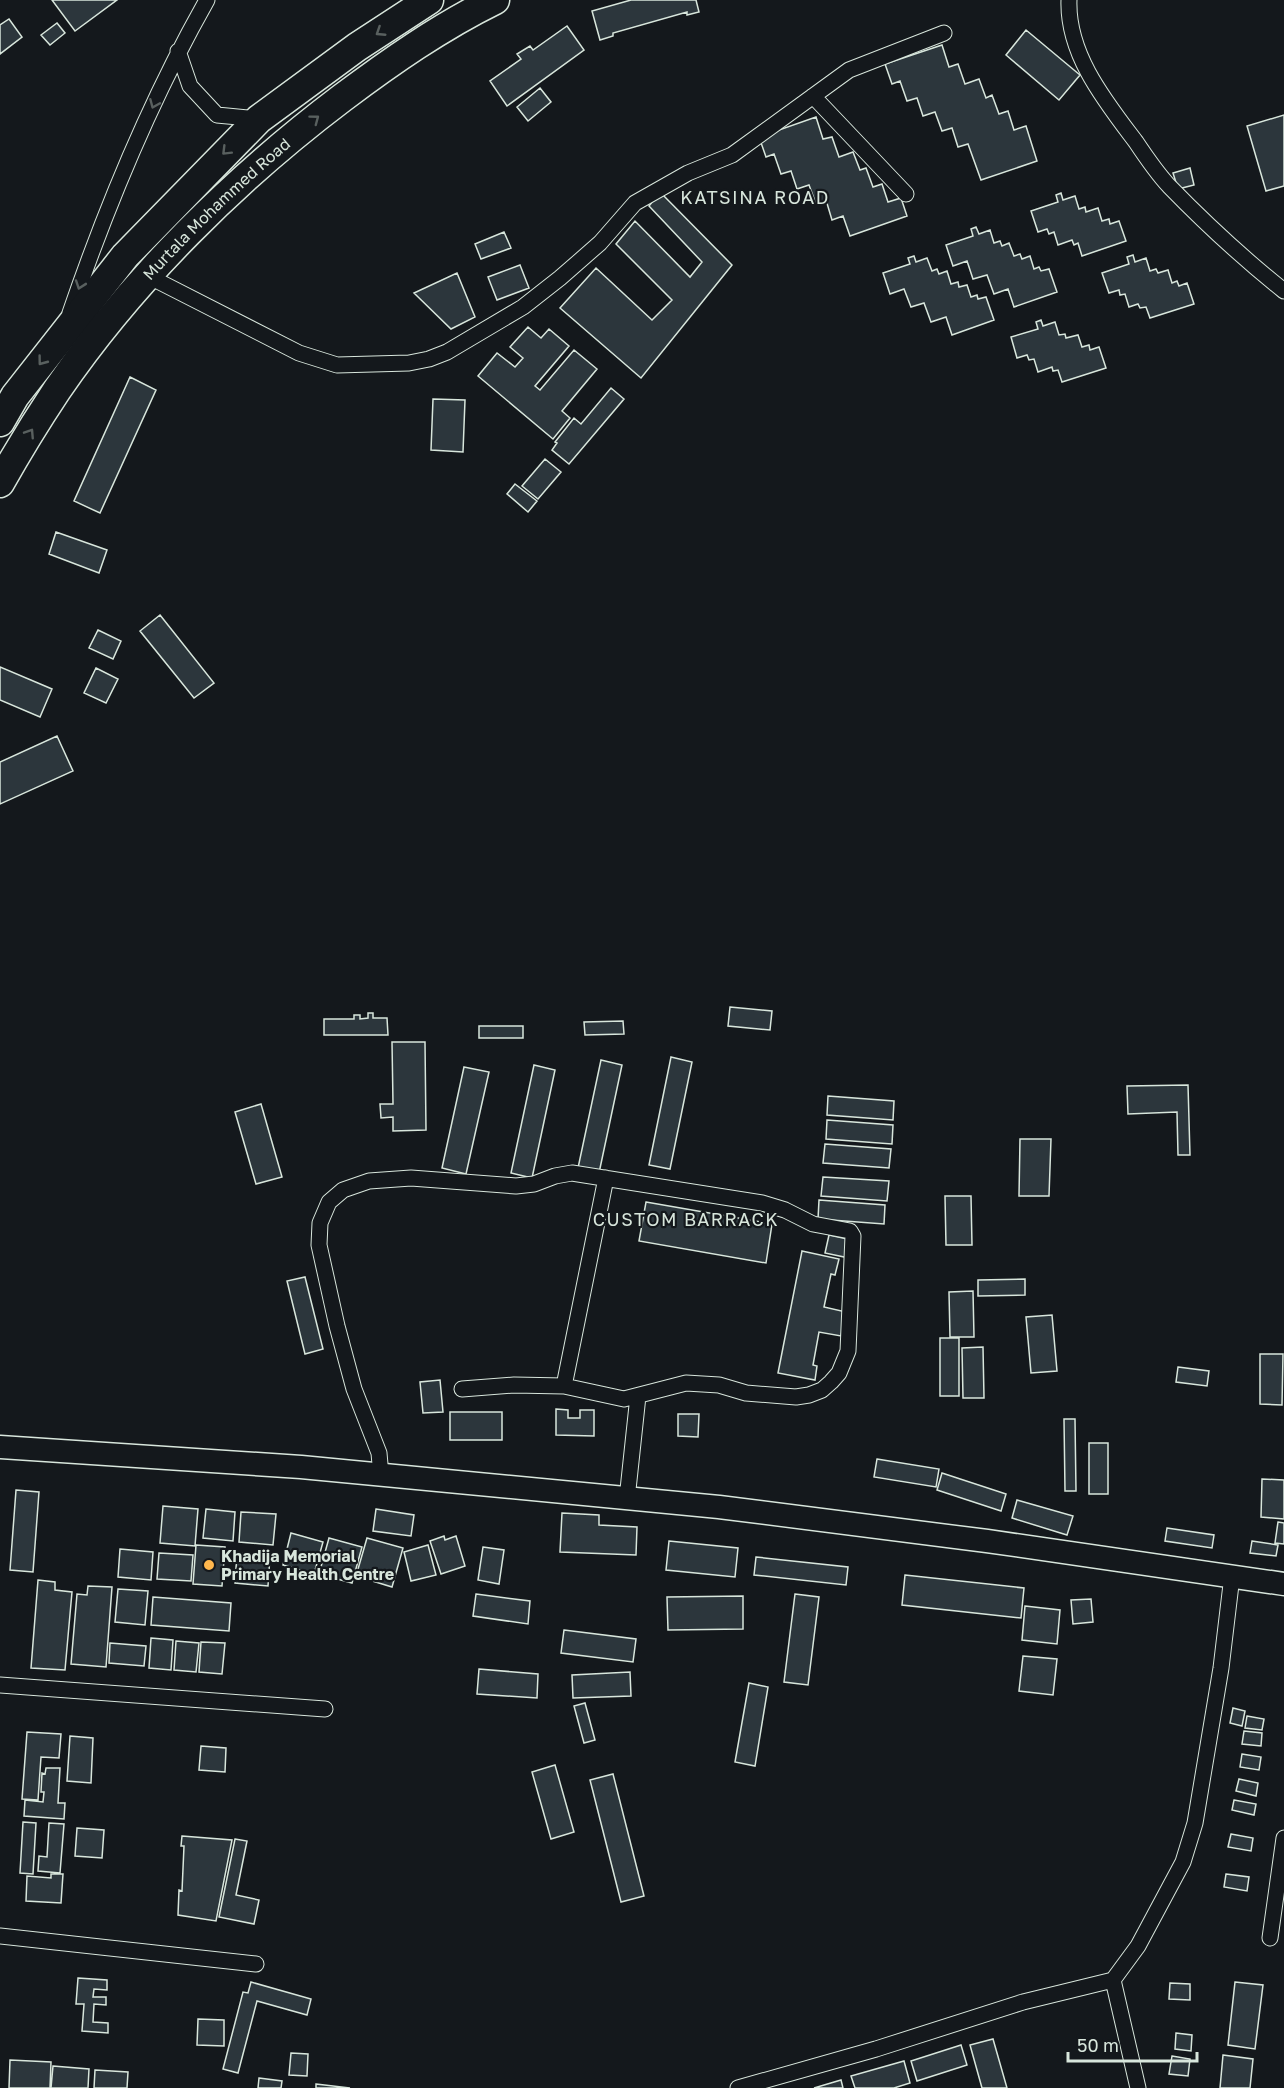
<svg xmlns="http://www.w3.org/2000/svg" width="1284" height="2088" viewBox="0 0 1284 2088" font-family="'Golos Text',sans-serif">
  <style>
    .building { fill: #2c363c; stroke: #d8e6dc; stroke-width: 1.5 }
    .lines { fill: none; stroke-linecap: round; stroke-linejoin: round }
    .street-casing { stroke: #d8e6dc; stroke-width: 17 }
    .secondary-casing { stroke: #d8e6dc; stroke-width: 25 }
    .highway-casing { stroke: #d8e6dc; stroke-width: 31 }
    .street { stroke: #14181c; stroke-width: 15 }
    .secondary { stroke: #14181c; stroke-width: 22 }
    .highway { stroke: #14181c; stroke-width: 28 }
    .oneway { stroke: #59605f }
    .poi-dot { fill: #ffb74d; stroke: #14181c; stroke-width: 2 }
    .labels { text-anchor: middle; stroke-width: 4.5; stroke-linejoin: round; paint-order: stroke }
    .street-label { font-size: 16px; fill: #d8e6dc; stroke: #14181c }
    .poi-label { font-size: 16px; font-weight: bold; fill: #d8e6dc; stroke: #14181c; text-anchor: start }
    .neighbourhood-label { font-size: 18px; letter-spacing: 1.5px; fill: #d8e6dc; stroke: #14181c }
  </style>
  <rect width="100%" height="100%" fill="#14181c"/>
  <path class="building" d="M52,0H117L75,31Z
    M631,0H696L699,12L687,15V12L613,33V36L600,40L592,11Z
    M9,19L22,37L0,54V25Z
    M57,23L65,33L50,45L41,35Z
    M567,26L584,50L507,106L490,81L521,59L517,54L530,46L533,50Z
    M1026,30L1080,75L1059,100L1006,55Z
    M942,45L949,67L958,64L965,84L979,79L986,98L992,95L999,114L1008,111L1014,130L1026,126L1037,161L981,180L968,144L958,147L952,128L942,131L935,112L923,116L917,98L907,101L900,81L892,84L885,64Z
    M540,88L551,102L528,121L517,107Z
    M1284,115V186L1266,191L1247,126Z
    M816,117L823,139L832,137L839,157L853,152L860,170L866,168L873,187L882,184L888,202L901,198L907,216L850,236L843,216L832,220L826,200L816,204L809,185L797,189L791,171L781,174L774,154L766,157L759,137Z
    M1190,168L1194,185L1178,189L1173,173Z
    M660,192L732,265L641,378L560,308L596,268L652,320L672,300L616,244L635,221L690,277L702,262L649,206Z
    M1061,193L1063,200L1075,196L1079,209L1085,207L1086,212L1098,208L1102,221L1109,219L1110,224L1119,221L1126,241L1082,256L1078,243L1074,245L1072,240L1058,245L1054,232L1049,234L1047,229L1038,232L1031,211L1058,202L1056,195Z
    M976,227L979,234L990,230L994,243L1000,241L1002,246L1009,243L1014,256L1020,254L1022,259L1030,256L1034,269L1039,267L1041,271L1049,269L1057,292L1014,307L1008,289L994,294L987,275L973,279L967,261L953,266L946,245L973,236L971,229Z
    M504,232L511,248L481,259L475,244Z
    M1133,255L1135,262L1146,258L1150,271L1156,269L1158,273L1168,270L1172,283L1177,281L1179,286L1187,283L1194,304L1150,318L1146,307L1140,308L1138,304L1129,307L1125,294L1120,295L1119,290L1109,293L1102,273L1129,264L1127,257Z
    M914,256L916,262L927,258L932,271L937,269L939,274L947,271L951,284L958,282L959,287L967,285L971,297L977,295L978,299L986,297L994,320L952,335L946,317L931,322L924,303L911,307L904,289L890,294L883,273L910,264L908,258Z
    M520,265L529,288L497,300L488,277Z
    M457,273L475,317L451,329L414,293Z
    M1041,320L1043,326L1055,322L1059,335L1065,334L1066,338L1078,335L1082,347L1089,345L1090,350L1099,347L1106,368L1062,382L1058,370L1053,371L1052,367L1038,372L1034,359L1029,360L1027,355L1017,358L1011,337L1038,329L1036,322Z
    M528,327L541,338L549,329L569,346L535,386L540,390L574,350L597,369L562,411L570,418L553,439L478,376L497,353L515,367L523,358L510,347Z
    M130,377L156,390L100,513L74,501Z
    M611,388L624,399L569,464L552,450L557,443L555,442L574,418L581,424Z
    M433,399L465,400L463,452L431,450Z
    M545,459L561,472L538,499L522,486Z
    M515,484L537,501L528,512L507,494Z
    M56,532L107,550L99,573L49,554Z
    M160,615L214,683L194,698L140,631Z
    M98,630L121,641L113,659L89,648Z
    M0,667L52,689L40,717L0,700Z
    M96,668L118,679L106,703L84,693Z
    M57,736L73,771L0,804V762Z
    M730,1007L772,1011L770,1030L728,1026Z
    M368,1013H373V1018H387L388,1035H324V1019H354V1015H360V1019L368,1018Z
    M623,1021L624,1034L585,1035L584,1022Z
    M479,1026H523V1038H479Z
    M392,1042H425L426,1130L393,1131V1117L381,1118L380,1104H393Z
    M671,1057L692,1062L670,1169L649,1165Z
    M601,1060L622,1065L599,1173L578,1168Z
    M534,1065L555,1070L532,1178L511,1173Z
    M464,1067L489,1072L466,1174L442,1168Z
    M1188,1085L1190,1155H1178L1177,1112L1128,1114L1127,1086Z
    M828,1096L894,1101L893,1120L827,1115Z
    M261,1104L282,1177L256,1184L235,1112Z
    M827,1120L893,1125L892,1144L826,1139Z
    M1020,1139H1051L1049,1196H1019Z
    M825,1144L891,1149L889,1168L823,1163Z
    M823,1177L889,1181L887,1201L821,1196Z
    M945,1196H971L972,1245H946Z
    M819,1200L885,1205L884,1224L818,1219Z
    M646,1202L772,1224L766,1263L639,1241Z
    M829,1235L852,1240L849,1258L825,1253Z
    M802,1251L839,1259L835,1275L831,1274L824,1307L846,1312L841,1336L819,1332L813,1365L817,1366L815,1380L778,1373Z
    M305,1277L323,1349L305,1354L287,1281Z
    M1025,1279V1295L978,1296V1280Z
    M973,1291L974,1337H950L949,1292Z
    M1052,1315L1057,1371L1031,1373L1026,1317Z
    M940,1338H959V1396H940Z
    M983,1347L984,1398H963L962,1348Z
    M1260,1354H1283L1282,1405L1260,1404Z
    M1178,1367L1209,1371L1207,1386L1176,1382Z
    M440,1380L443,1412L423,1413L420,1382Z
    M556,1409L568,1410V1418H580V1410H594V1436L556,1435Z
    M450,1412H502V1440H450Z
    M678,1414H699L698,1437L678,1436Z
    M1064,1419H1075L1076,1491H1065Z
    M1089,1443H1108V1494H1089Z
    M877,1459L939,1469L936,1487L874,1477Z
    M942,1473L1006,1494L1001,1511L937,1490Z
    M1262,1479L1284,1480V1519L1261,1517Z
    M16,1490L39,1492L33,1572L10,1570Z
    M1017,1500L1073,1516L1067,1535L1012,1518Z
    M163,1506L198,1509L195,1546L160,1543Z
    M206,1509L235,1512L233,1541L203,1538Z
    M376,1509L414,1515L411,1536L373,1531Z
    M241,1512L276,1514L273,1545L239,1542Z
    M562,1513L599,1515V1525L637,1527L636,1555L560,1552Z
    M1278,1522L1284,1523V1544L1275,1543Z
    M1167,1528L1214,1535L1212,1548L1165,1541Z
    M291,1533L323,1542L314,1574L283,1565Z
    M444,1536L445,1540L456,1536L465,1566L441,1574L430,1541Z
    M329,1538L362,1547L352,1583L319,1574Z
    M367,1538L403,1548L392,1587L356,1576Z
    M669,1541L738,1548L735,1577L666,1570Z
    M1252,1541L1278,1545L1276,1556L1250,1553Z
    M196,1545L225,1547L222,1586L193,1584Z
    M428,1545L436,1575L411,1581L404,1552Z
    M483,1547L504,1550L499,1584L478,1580Z
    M120,1549L153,1552L151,1580L118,1577Z
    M159,1553L193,1555L191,1581L157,1579Z
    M237,1553L270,1556L268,1586L235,1583Z
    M756,1557L848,1567L846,1585L754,1575Z
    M905,1575L1024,1588L1021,1618L902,1605Z
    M38,1580L55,1582V1590L72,1592L65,1670L31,1668Z
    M88,1586L112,1587L106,1667L71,1664L77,1594L87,1595Z
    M118,1589L148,1591L145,1625L115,1622Z
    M476,1594L530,1601L528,1624L473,1616Z
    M795,1594L819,1597L808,1685L784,1682Z
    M743,1596V1629L668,1630L667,1597Z
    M153,1597L231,1603L229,1631L151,1625Z
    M1091,1599L1093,1622L1073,1624L1071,1600Z
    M1025,1606L1060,1610L1057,1644L1022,1640Z
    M564,1630L636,1639L633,1662L561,1653Z
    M151,1638L173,1640L171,1670L149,1668Z
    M176,1641L199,1643L196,1672L174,1670Z
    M201,1642L225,1643L222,1674L199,1672Z
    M110,1643L146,1646L144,1666L109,1663Z
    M1023,1656L1057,1659L1053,1695L1019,1691Z
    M479,1669L538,1674L537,1698L477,1694Z
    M630,1672L631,1696L573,1698L572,1675Z
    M749,1683L768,1687L755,1766L735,1762Z
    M585,1703L595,1740L584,1743L574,1706Z
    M1233,1708L1245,1711L1242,1726L1230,1723Z
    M1247,1716L1264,1719L1262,1730L1245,1728Z
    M1244,1731L1262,1733L1261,1746L1242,1744Z
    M27,1732L61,1734L59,1758L41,1757L38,1800L22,1799Z
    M70,1736L93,1738L91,1783L67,1781Z
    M201,1746L226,1748L225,1772L199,1770Z
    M1242,1754L1261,1757L1259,1770L1240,1767Z
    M555,1765L574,1832L551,1839L532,1772Z
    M46,1768H60L58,1803H65L64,1819L24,1816L25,1800L43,1802L44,1792H41L42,1773L45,1774Z
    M613,1774L644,1896L621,1902L590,1780Z
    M1239,1779L1258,1783L1256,1796L1236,1791Z
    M1234,1800L1256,1804L1254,1815L1232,1810Z
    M23,1822L36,1823L33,1874L20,1873Z
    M49,1823L64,1824L60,1873L38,1871L39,1856L47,1857Z
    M77,1828L104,1830L102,1858L75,1856Z
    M1231,1834L1253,1838L1251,1851L1228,1847Z
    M182,1836L232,1840L216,1921L178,1915L179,1890L182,1891L184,1846H181Z
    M235,1839L247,1841L236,1895L259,1900L254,1924L219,1917Z
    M51,1874H63L61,1903L26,1901L27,1876L51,1878Z
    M1226,1874L1249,1877L1247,1891L1224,1887Z
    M78,1978L107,1980V1990L94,1989L93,1997H106V2005L94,2004L93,2022L108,2023V2033L82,2031L84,2004H76Z
    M251,1982L311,1999L307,2015L257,2001L238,2073L223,2069L243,1992L248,1993Z
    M1235,1982L1263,1985L1255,2049L1228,2045Z
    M1170,1983L1190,1984V2000L1169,1999Z
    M198,2019L224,2020V2046L197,2045Z
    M1176,2033L1192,2035L1191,2051L1175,2049Z
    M993,2039L1007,2088H982L970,2045Z
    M961,2045L967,2065L917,2081L911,2061Z
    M291,2053L308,2054L307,2076L289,2075Z
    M1223,2055L1253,2059L1250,2088H1220Z
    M1172,2056L1190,2059L1188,2076L1169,2074Z
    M10,2060L51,2062L50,2088H9Z
    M904,2061L910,2083L894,2088H855L851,2076Z
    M53,2066L89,2069L88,2088H51Z
    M95,2070L128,2072L127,2088H94Z
    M259,2078L282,2081L281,2088H258Z
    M841,2080L843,2088H814Z
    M316,2084L350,2088H316Z"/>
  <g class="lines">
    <g class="street-casing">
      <path id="street" d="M1069,0C1067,54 1105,101 1136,142C1146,157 1157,173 1169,186C1205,223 1244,259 1284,291
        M178,51L190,86L217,115L259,119
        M813,96L906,194
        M148,276L299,353L337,365L409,363L429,359L447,352L523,307L560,278L600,243L635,203L688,173L732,155L849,70L944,33
        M70,313C107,205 151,99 207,0
        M564,1386L606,1178
        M381,1476L379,1453L354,1389L337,1326L319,1245L320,1223L329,1202L343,1190L369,1181L411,1178L516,1186L534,1184L555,1176L572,1173L762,1203L785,1210L813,1224L850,1231L853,1236L848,1351L839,1373L831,1382L822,1390L809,1395L796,1397L746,1393L719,1385L686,1383L624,1399L564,1386L514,1385L462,1389
        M627,1499L638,1396
        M0,1685L325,1709
        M0,1936L256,1964
        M1270,1938L1284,1838
        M1113,1980L1138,2088
        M738,2088L876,2049L1023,2002L1113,1980L1138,1946L1183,1862L1195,1823L1221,1668L1232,1576"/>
    </g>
    <g class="secondary-casing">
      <path id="secondary" d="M0,1447L301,1467L719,1507L987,1541L1284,1584"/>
    </g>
    <g class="highway-casing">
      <g id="highway">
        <path d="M0,422L15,396L125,256L259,119L357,47L429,0"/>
        <path id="s1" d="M0,483C18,451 37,420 57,390C132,280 236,178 342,98C390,62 440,27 495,0"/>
      </g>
    </g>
    <use href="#street" class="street"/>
    <use href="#secondary" class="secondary"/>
    <use href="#highway" class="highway"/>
  </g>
  <defs><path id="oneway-chevron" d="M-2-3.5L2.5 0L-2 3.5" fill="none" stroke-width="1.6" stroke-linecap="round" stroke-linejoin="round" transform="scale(1.5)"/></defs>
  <g class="oneway">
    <use href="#oneway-chevron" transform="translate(380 32) rotate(147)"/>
    <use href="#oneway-chevron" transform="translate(154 104) rotate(113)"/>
    <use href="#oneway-chevron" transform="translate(315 119) rotate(-37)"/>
    <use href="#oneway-chevron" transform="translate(226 151) rotate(135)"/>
    <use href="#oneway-chevron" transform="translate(80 285) rotate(109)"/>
    <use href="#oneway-chevron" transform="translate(42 361) rotate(127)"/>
    <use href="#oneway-chevron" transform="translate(30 433) rotate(-57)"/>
  </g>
  <circle class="poi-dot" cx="209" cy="1565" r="6"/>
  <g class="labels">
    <g class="street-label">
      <text dy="6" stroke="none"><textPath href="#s1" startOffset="351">Murtala Mohammed Road</textPath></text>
    </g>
    <g class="poi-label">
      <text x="221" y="1562">Khadija Memorial<tspan x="221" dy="18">Primary Health Centre</tspan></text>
    </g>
    <g class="neighbourhood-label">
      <text x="755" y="204">KATSINA ROAD</text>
      <text x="686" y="1226">CUSTOM BARRACK</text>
    </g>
  </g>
  <path d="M1068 2052v9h129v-9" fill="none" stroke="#d8e6dc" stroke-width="3"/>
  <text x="1077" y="2052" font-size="18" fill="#d8e6dc" stroke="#14181c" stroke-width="4.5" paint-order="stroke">50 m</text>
</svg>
